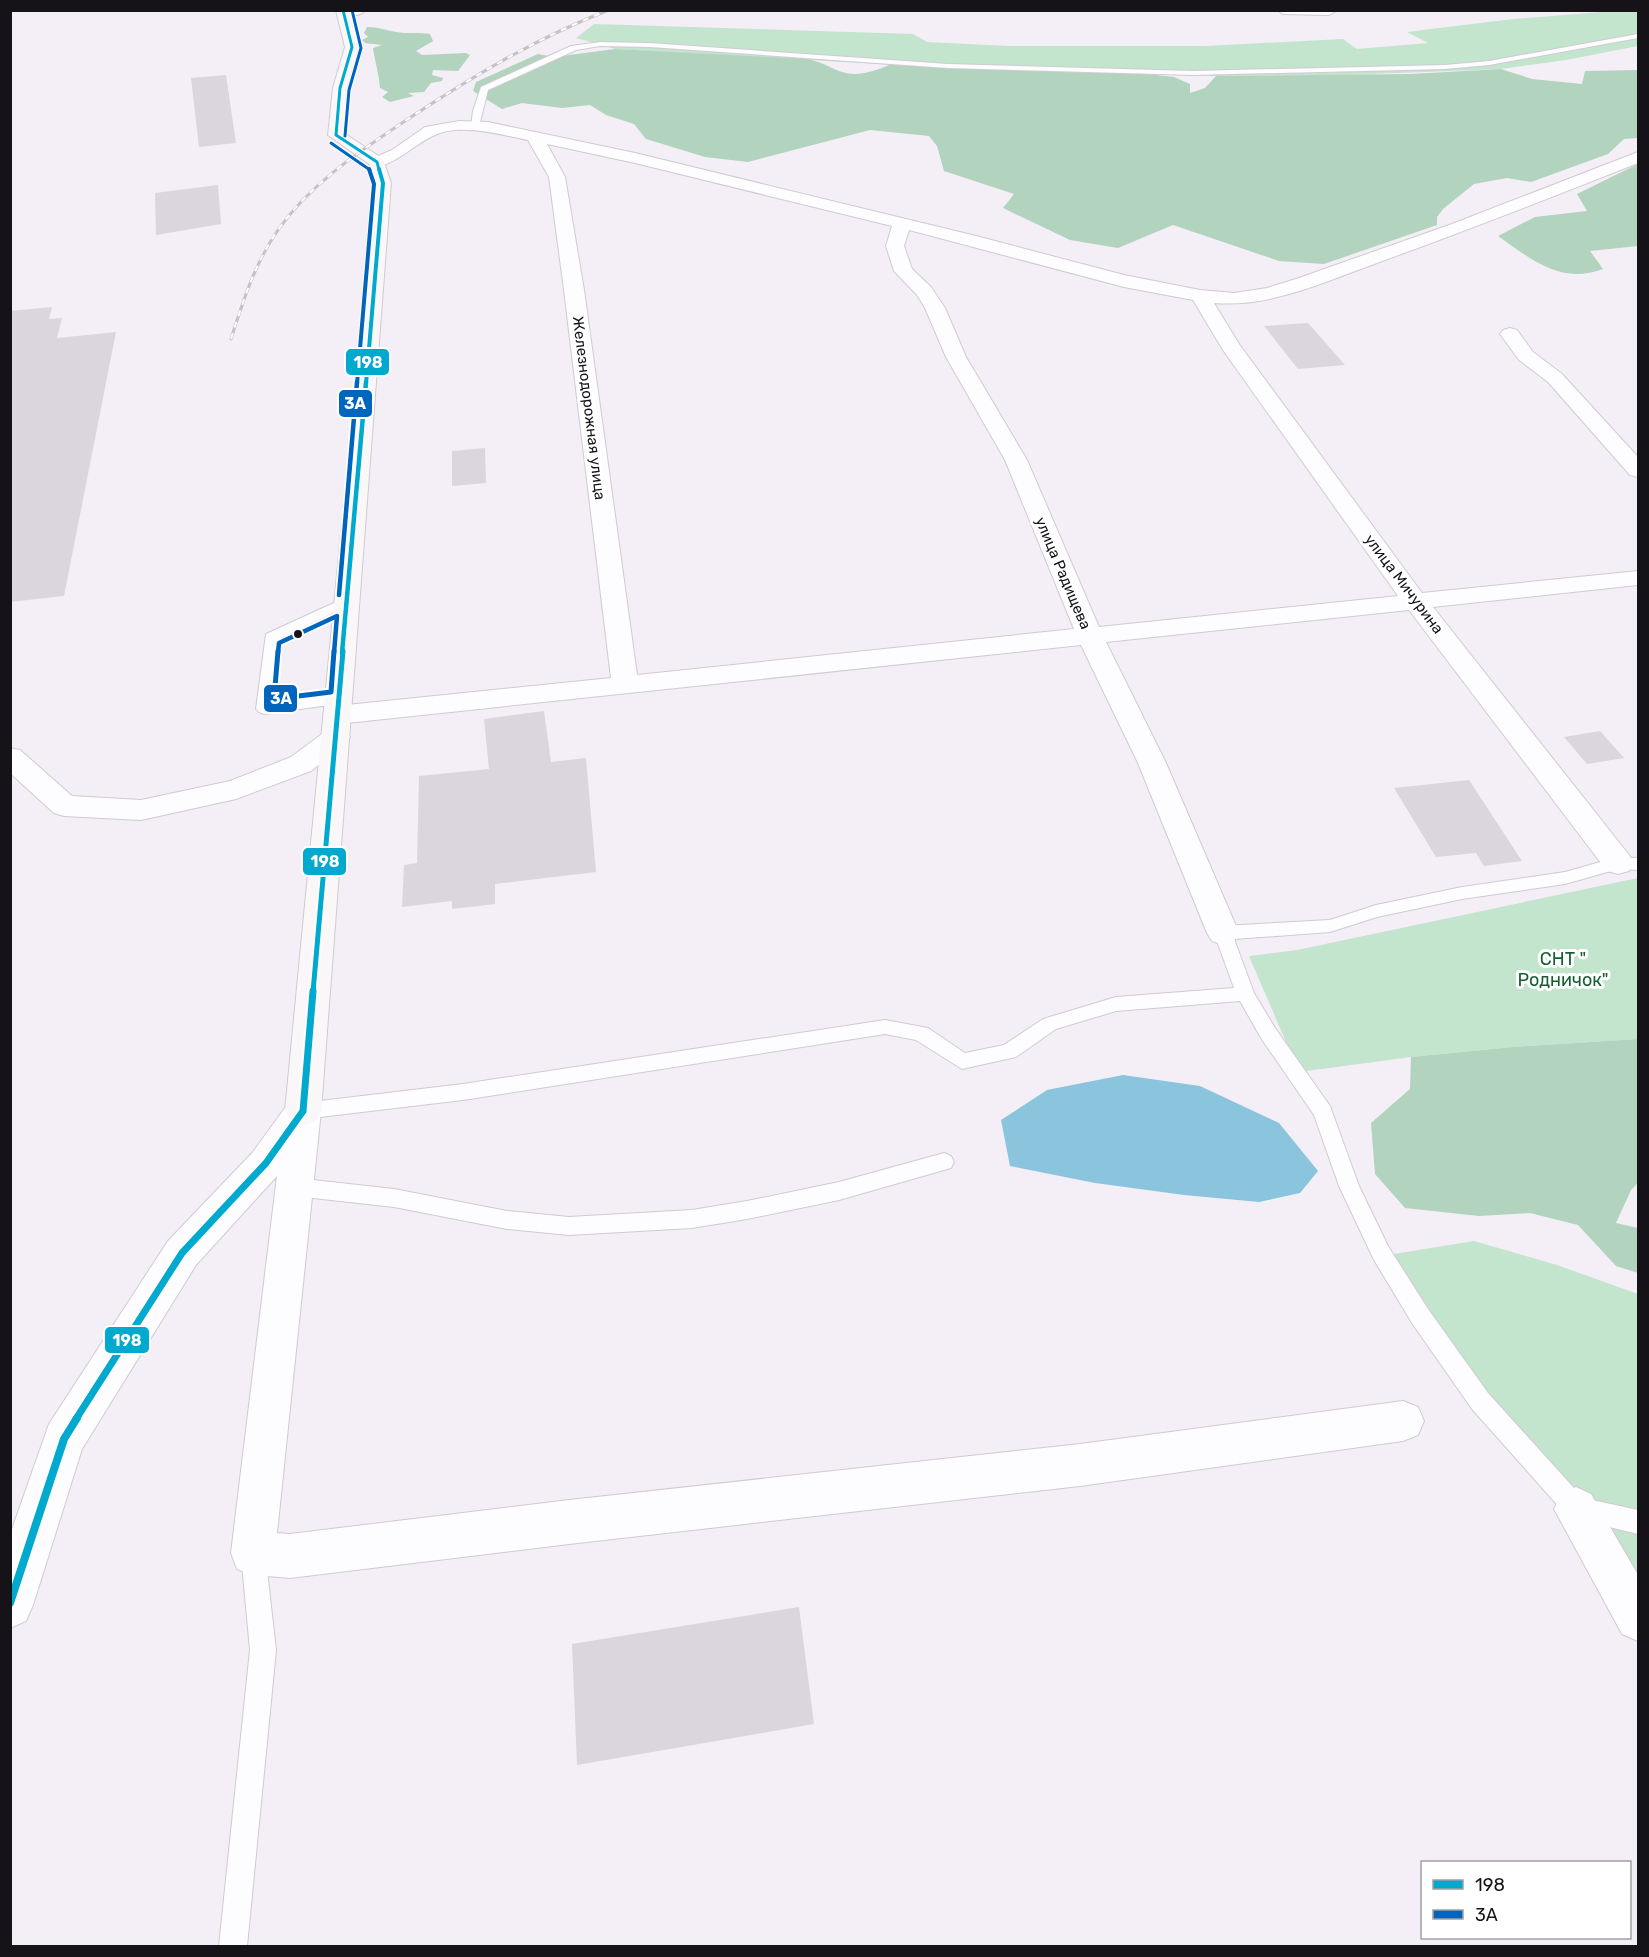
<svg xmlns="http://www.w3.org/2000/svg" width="1649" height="1957" viewBox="0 0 1649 1957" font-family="Rubik,sans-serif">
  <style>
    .green { fill: #c3e4cd }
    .forest { fill: #b2d3bd }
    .water { fill: #8ac5dd }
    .building { fill: #dbd6dd }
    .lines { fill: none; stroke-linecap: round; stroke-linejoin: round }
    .lane-casing { stroke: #d0cbd2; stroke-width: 2 }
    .street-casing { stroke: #d0cbd2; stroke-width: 2 }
    .secondary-casing { stroke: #d0cbd2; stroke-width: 2 }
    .lane { fill: #fdfcfe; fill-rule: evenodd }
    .street { fill: #fdfcfe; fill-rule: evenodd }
    .secondary { fill: #faf7f8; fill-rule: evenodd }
    .rail-casing { stroke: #c4c2c5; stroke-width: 3 }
    .rail { stroke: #fff; stroke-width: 2; stroke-dasharray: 6; stroke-linecap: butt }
    .bus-1-far5-casing { stroke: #fff; stroke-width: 5 }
    .bus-1-far4-casing { stroke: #fff; stroke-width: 6 }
    .bus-1-far3-casing { stroke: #fff; stroke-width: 8 }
    .bus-1-far2-casing { stroke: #fff; stroke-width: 9 }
    .bus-1-far1-casing { stroke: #fff; stroke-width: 11 }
    .bus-1-casing { stroke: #fff; stroke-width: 13 }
    .bus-2-far3-casing { stroke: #fff; stroke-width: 5 }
    .bus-2-far2-casing { stroke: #fff; stroke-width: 6 }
    .bus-2-far1-casing { stroke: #fff; stroke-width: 8 }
    .bus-2-casing { stroke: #fff; stroke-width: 9 }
    .bus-1-far5 { stroke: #00a9ce; stroke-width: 3 }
    .bus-1-far4 { stroke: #00a9ce; stroke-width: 4 }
    .bus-1-far3 { stroke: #00a9ce; stroke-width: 4.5 }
    .bus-1-far2 { stroke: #00a9ce; stroke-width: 5 }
    .bus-1-far1 { stroke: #00a9ce; stroke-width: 7 }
    .bus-1 { stroke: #00a9ce; stroke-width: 8 }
    .bus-2-far3 { stroke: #0065bd; stroke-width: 3 }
    .bus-2-far2 { stroke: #0065bd; stroke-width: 4 }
    .bus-2-far1 { stroke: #0065bd; stroke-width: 4.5 }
    .bus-2 { stroke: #0065bd; stroke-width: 5 }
    .bus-dot { fill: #161318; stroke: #fff; stroke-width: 2 }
    .labels { text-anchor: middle; stroke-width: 6; stroke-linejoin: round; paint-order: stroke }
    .far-street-label { font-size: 15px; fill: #161318; stroke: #fff }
    .park-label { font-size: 18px; fill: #175f33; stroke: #fff }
    .line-badge { stroke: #fff; stroke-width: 2 }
    .badge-label { font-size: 16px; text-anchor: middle; font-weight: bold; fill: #fff }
  </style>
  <rect width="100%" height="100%" fill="#f4eef6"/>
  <path class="green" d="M1599,11H1638V46L1566,60L1501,69L1346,75L1216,76L950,68L615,49L576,38L594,24L913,34L927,42L1008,46H1205L1343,39L1357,49L1428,43L1407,32L1513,19L1601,12Z
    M1638,878V1039L1513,1047L1411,1057L1299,1072L1249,956L1297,950Z
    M1474,1241L1557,1265L1638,1294V1585L1627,1565L1472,1396L1394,1254Z"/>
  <path class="forest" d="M367,27C378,27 385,30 396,32C406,34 419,32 430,34L433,41L416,51L422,55L466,53L470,55L458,71L433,70L432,75L443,78L442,81L431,83L424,92L408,93L414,96L390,102L382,97L388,92L380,88C379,74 375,62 373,48L382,45L365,43L362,40L368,37L364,33Z
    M615,49L807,59C821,62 827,66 839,71C857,78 875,71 892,64L1137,73L1174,77L1190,84V93L1205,88L1216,76L1410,74L1501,69L1532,79L1582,84L1585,71L1638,70V138L1624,139L1608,154L1531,182L1507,178L1474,184L1443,209L1437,217V225L1324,264L1279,261L1173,225L1118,248L1070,240L1003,208L1014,194L944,171L937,146L929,136L870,130L748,162L705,157L646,139L634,124L606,115L590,105L562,108L522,103L502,109L473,91L476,82L538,54L554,57Z
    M1638,164V246L1590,251L1603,269C1560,285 1531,259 1498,236L1535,217L1587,211L1577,194Z
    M1638,1039V1183L1631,1190L1616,1223L1638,1228V1273L1616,1266L1578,1225L1530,1213L1479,1216L1405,1208L1375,1174L1371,1123L1410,1089L1411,1057L1513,1047Z"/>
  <path class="water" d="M1123,1075L1200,1086L1279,1123L1318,1171L1300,1193L1259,1202L1184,1195L1095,1183L1010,1166L1001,1120L1047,1090Z"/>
  <path class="building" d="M226,75L236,143L199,147L191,78Z
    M218,185L221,224L156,235L155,193Z
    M52,307L49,319L62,318L57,338L116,332L64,596L10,602V311Z
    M1308,323L1345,365L1298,369L1264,326Z
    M485,448L486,483L452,486V451Z
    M544,711L551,762L586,758L596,872L495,884V904L452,909V901L402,907L404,865L417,863L419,776L489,769L484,719Z
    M1600,731L1624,758L1587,764L1564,737Z
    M1469,780L1522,861L1484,866L1476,853L1436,857L1394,788Z
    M799,1607L814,1724L577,1765L572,1644Z"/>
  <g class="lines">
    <g class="lane-casing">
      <path id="lane" d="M1638,34V38L1489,65L1445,69L1193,75L948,68L650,47L600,46L576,50L488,90L479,126L475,129L471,126L473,111L481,87L571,46L600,42L650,43L948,64L1193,71L1445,65L1489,61Z
        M347,597L354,601L352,604L278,639L272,703L339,695L344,697L346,700L344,703L264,714L259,712L256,709L266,634Z
        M1618,857L1638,858V870L1618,869L1565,884L1462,899L1377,917L1330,932L1234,939L1254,993L1275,1028L1330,1106L1359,1186L1388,1246L1428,1309L1488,1393L1583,1498L1638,1510V1534L1568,1517L1472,1409L1412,1323L1374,1260L1339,1186L1314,1115L1261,1038L1240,1001L1116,1011L1056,1029L1016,1057L962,1069L916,1040L885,1034L463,1100L303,1119L296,1117L293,1111L296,1105L303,1103L463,1084L885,1020L928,1028L965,1053L1004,1045L1043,1019L1116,997L1234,988L1214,933L1217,928L1223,926L1330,920L1376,905L1462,887L1565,872Z
        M944,1153L951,1156L954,1162L951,1168L839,1200L747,1219L692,1228L569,1235L507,1229L394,1207L295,1196L288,1193L285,1187L288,1181L295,1178L394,1189L507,1211L569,1217L692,1210L747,1201L839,1182Z
        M253,1541L262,1544L265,1553L276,1650L247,1946H219L250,1650L241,1553L244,1544Z"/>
    </g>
    <g class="street-casing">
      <path id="street" d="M338,10H366C361,16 347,17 339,15Z
        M1277,10H1335L1336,11L1329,15L1283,14Z
        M459,121L488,122L635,153L976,236L1124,275L1200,290L1234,293L1267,288L1296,279L1452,224L1638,152V163C1552,197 1465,231 1377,263C1326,281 1270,308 1214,303L1239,344L1422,593L1638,571V585L1433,607L1629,855L1633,863L1629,871L1618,874L1607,871L1409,610L1106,642L1166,763L1239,933L1234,941L1223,945L1212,941L1207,933L1138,763L1081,645L337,724L327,721L323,715L327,709L337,706L611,678L564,290L549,177L528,140C503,135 460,123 435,135C414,144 401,161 377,167L369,162L371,159L392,150L425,127ZM547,144L635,163L892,226L886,246L894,271L917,295L925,308L946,357L1005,460L1074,629L637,675L584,290L565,177ZM909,230L1124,287L1193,300L1223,350L1398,596L1099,627L1027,460L966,357L945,308L931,287L912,269L904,246Z
        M1510,328L1517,330L1533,352L1562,374L1638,457V477L1630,475L1548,382L1519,360L1500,334L1503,330Z
        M336,728L346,731L350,737L346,743L311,771L236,799L141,820L64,816L54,813L10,773V748L20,750L72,796L141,800L230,781L291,757L326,731Z
        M303,1096L316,1101L321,1111L277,1533L290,1534L569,1500L1080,1444L1403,1401L1418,1407L1424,1421L1418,1435L1403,1441L1080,1486L569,1544L290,1578L253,1575L237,1569L231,1553L277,1176L196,1265L82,1449L33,1605L26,1621L10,1628V1535L49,1424L168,1241L253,1152L290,1101Z
        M1576,1487L1591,1494L1638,1575V1641L1622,1634L1554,1509L1561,1494Z"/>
    </g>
    <g class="secondary-casing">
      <path id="secondary" d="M336,10H350L359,47L347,88L344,133L383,159L391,183L321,1111L316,1121L303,1126L290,1121L285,1111L375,183L369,164L328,135L333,88L345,47Z"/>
    </g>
    <use href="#lane" class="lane"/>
    <use href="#street" class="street"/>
    <use href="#secondary" class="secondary"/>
    <g class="rail-casing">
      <path id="rail" d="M231,339C243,301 255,263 278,230C310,184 359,152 405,121C470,78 536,38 609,10"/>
    </g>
    <use href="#rail" class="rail"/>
    <g class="bus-1-far5-casing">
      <path id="bus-1-far5" d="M336,135L340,88L352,47L343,10
        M336,135L377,162L379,170"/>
    </g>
    <g class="bus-1-far4-casing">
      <path id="bus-1-far4" d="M366,384L383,183L379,169"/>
    </g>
    <g class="bus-1-far3-casing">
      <path id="bus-1-far3" d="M342,653L366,382"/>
    </g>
    <g class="bus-1-far2-casing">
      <path id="bus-1-far2" d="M313,992L343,651"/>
    </g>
    <g class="bus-1-far1-casing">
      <path id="bus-1-far1" d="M303,1111L313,991
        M76,1419L182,1253L266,1163L303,1111"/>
    </g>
    <g class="bus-1-casing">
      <path id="bus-1" d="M10,1603L64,1439L77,1418"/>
    </g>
    <g class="bus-2-far3-casing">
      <path id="bus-2-far3" d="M345,136L349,90L361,48L352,10
        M331,143L370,170"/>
    </g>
    <g class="bus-2-far2-casing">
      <path id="bus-2-far2" d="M357,384L374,184L369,169"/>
    </g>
    <g class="bus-2-far1-casing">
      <path id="bus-2-far1" d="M339,595L357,382
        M278,653L279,643L337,616L334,653"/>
    </g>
    <g class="bus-2-casing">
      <path id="bus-2" d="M278,651L274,699L331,692L334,651"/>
    </g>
    <use href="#bus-1-far5" class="bus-1-far5"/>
    <use href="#bus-1-far4" class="bus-1-far4"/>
    <use href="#bus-1-far3" class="bus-1-far3"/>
    <use href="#bus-1-far2" class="bus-1-far2"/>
    <use href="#bus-1-far1" class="bus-1-far1"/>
    <use href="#bus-1" class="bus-1"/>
    <use href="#bus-2-far3" class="bus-2-far3"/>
    <use href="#bus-2-far2" class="bus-2-far2"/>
    <use href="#bus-2-far1" class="bus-2-far1"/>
    <use href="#bus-2" class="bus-2"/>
  </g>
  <circle class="bus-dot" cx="298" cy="634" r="5"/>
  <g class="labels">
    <g class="far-street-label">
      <text transform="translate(589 408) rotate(83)" y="5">Железнодорожная улица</text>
      <text transform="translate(1063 573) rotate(67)" y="5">улица Радищева</text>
      <text transform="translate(1404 584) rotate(53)" y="5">улица Мичурина</text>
    </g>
    <g class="park-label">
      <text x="1563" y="965">СНТ "<tspan x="1563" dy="21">Родничок"</tspan></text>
    </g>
  </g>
  <g class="line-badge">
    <rect x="345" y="348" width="45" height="28" rx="6" fill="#00a9ce"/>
    <rect x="338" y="389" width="35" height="29" rx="6" fill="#0065bd"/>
    <rect x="263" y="684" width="35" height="29" rx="6" fill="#0065bd"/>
    <rect x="302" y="847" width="45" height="29" rx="6" fill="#00a9ce"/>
    <rect x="104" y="1326" width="46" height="28" rx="6" fill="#00a9ce"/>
  </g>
  <g class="badge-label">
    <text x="368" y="368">198</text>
    <text x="355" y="409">3А</text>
    <text x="281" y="704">3А</text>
    <text x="325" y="867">198</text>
    <text x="127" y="1346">198</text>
  </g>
  <rect width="1649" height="1957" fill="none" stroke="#161318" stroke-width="24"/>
  <rect x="1421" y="1861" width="210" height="78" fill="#ffffff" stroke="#a2a1a3" stroke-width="1.5"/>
  <rect x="1433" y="1880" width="30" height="9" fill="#00a9ce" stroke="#a2a1a3" stroke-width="1.5"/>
  <text x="1475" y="1891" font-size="18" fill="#161318">198</text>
  <rect x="1433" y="1910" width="30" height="9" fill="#0065bd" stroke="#a2a1a3" stroke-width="1.5"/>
  <text x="1475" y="1921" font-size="18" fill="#161318">3А</text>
</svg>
